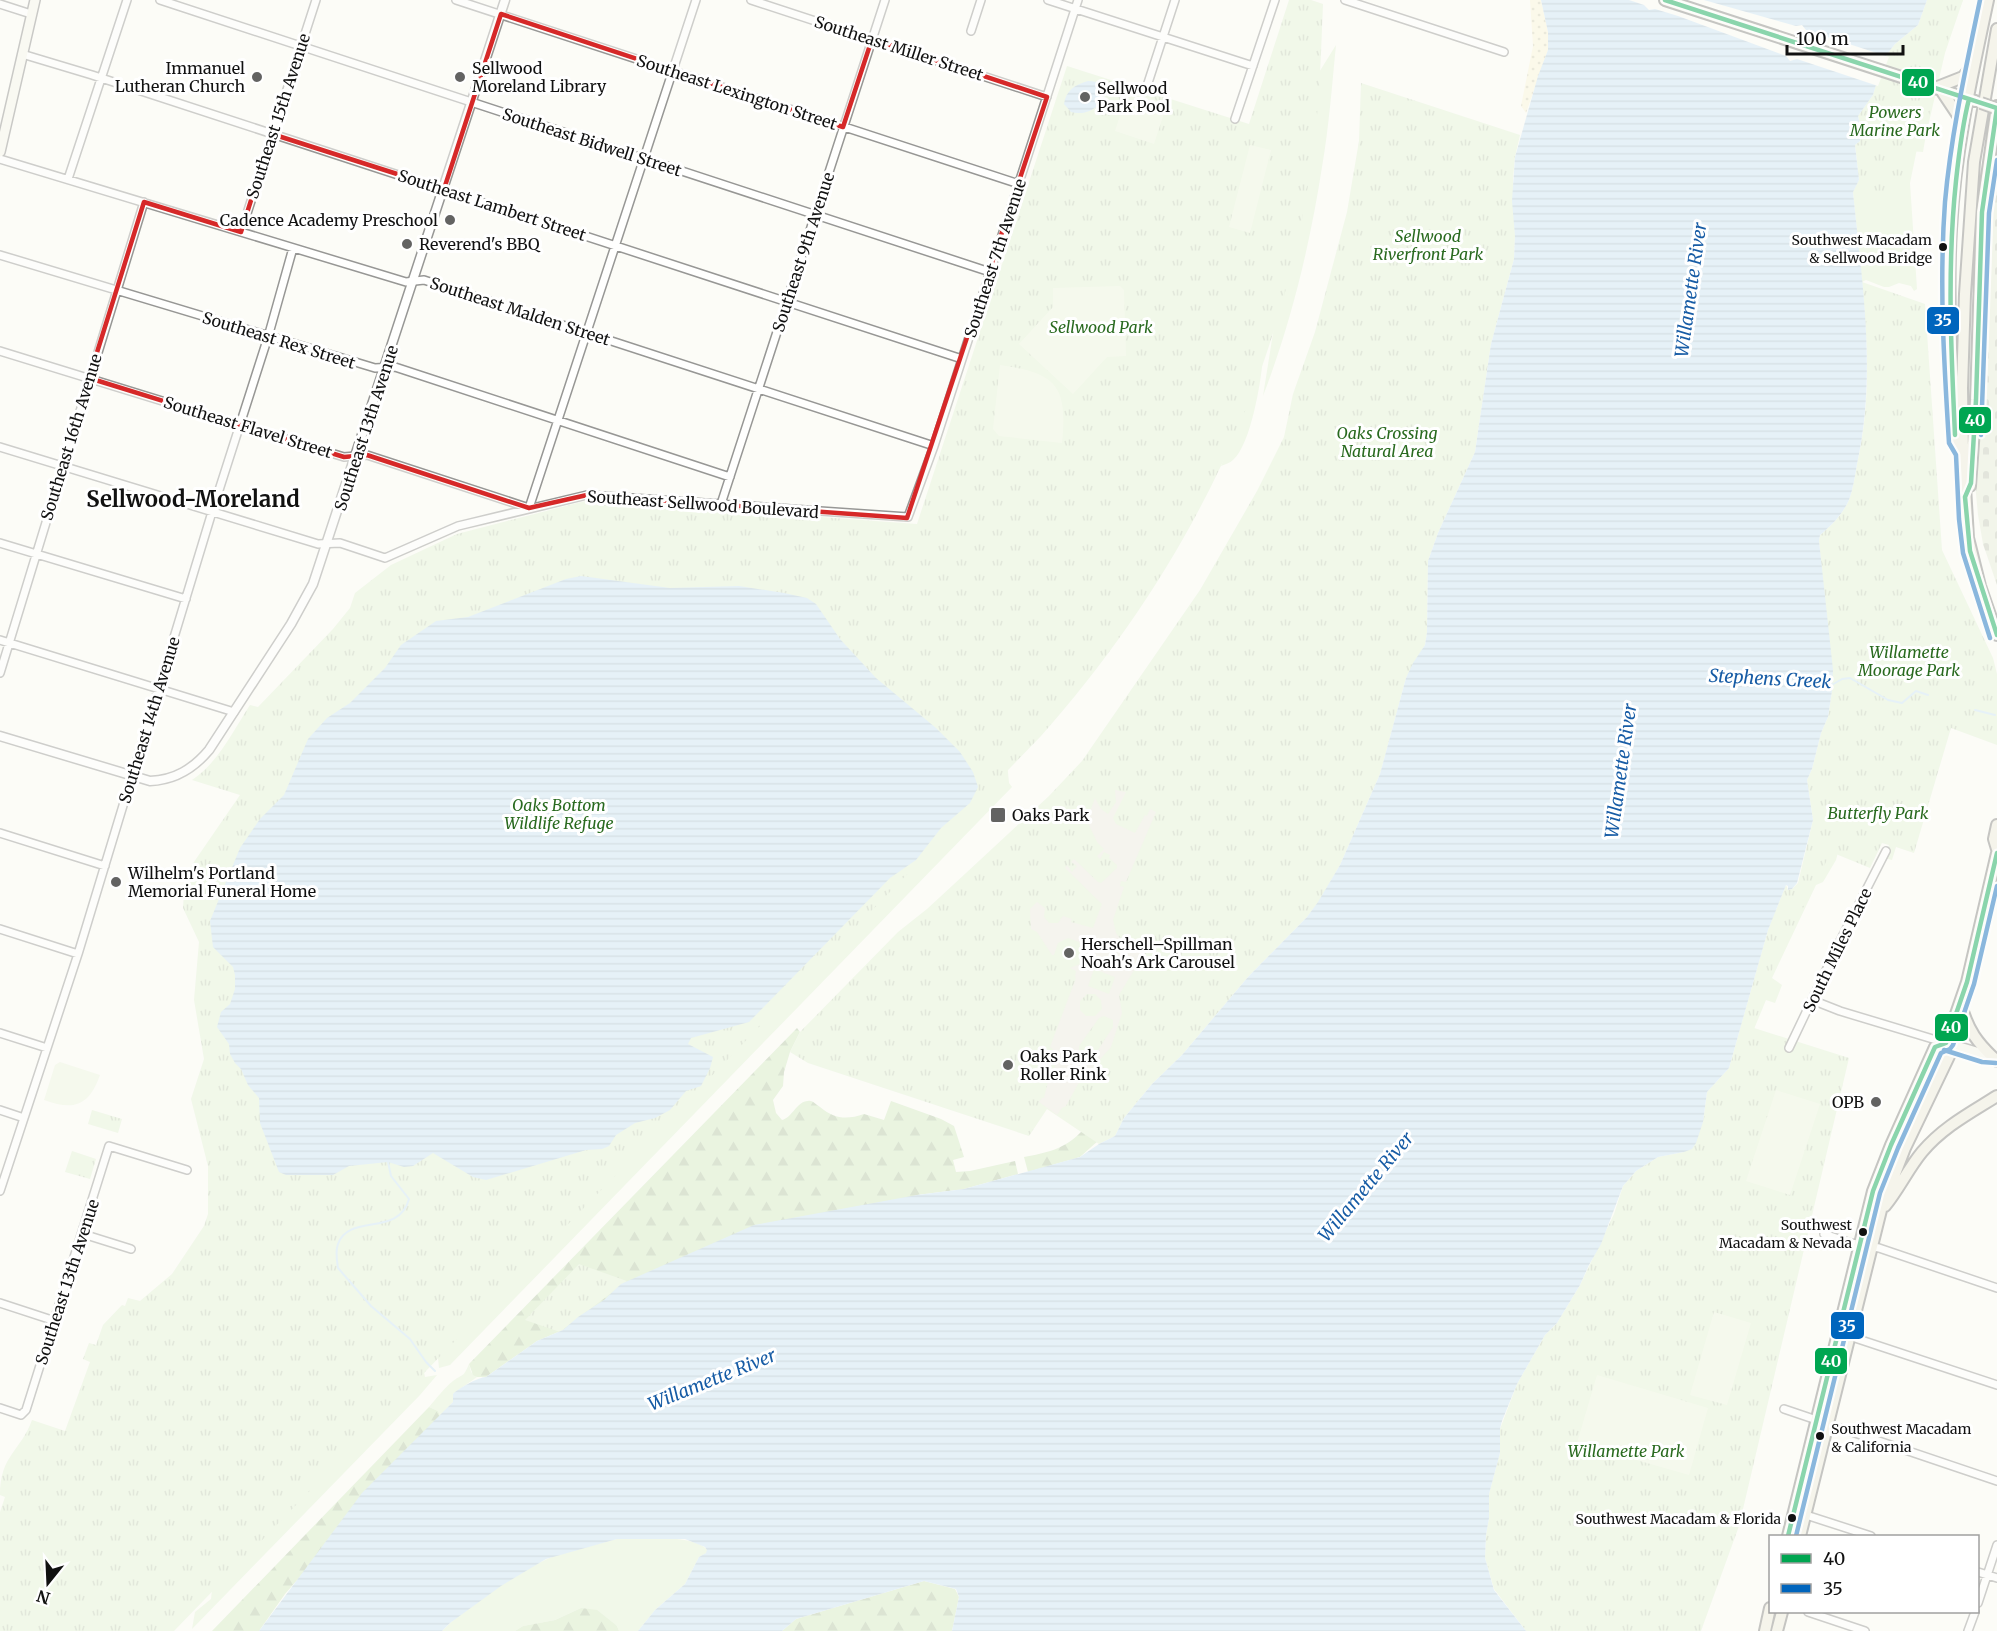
<svg xmlns="http://www.w3.org/2000/svg" width="1997" height="1631" viewBox="0 0 1997 1631" font-family="Merriweather,serif">
  <style>
    .grass { fill: #e4f3d7 }
    .forest { fill: url(#forest-firs) }
    .sand { fill: url(#sand-dots) }
    .cemetery { fill: url(#cemetery-stones) }
    .park { fill: url(#park-tufts) }
    .pitch { fill: #eef6e0 }
    .plaza { fill: #edebe2; fill-rule: evenodd }
    .water { fill: url(#water-rules) }
    .pier { fill: #fcfcf7 }
    .lines { fill: none; stroke-linecap: round; stroke-linejoin: round }
    .stream { stroke: #cce5f7; stroke-width: 2 }
    .minor-casing { stroke: #979795; stroke-width: 10 }
    .tertiary-casing { stroke: #979795; stroke-width: 11 }
    .secondary-casing { stroke: #8d8d8b; stroke-width: 12 }
    .primary-casing { stroke: #848482; stroke-width: 14 }
    .minor { stroke: #fffffe; stroke-width: 7 }
    .tertiary { stroke: #fffffe; stroke-width: 8 }
    .secondary { stroke: #f6f5eb; stroke-width: 9 }
    .primary { stroke: #edeadb; stroke-width: 10 }
    .primary-bridge-casing { stroke: #848482; stroke-width: 14; stroke-linecap: butt }
    .primary-bridge { stroke: #edeadb; stroke-width: 10 }
    .bus-1-casing { stroke: #fff; stroke-width: 9 }
    .bus-2-casing { stroke: #fff; stroke-width: 9 }
    .bus-1 { stroke: #00a651; stroke-width: 4.5 }
    .bus-2 { stroke: #0065bd; stroke-width: 4.5 }
    .marked { fill: none; stroke: #d62828; stroke-width: 4.5; stroke-linejoin: round }
    .poi-dot { fill: #636362; stroke: #fff; stroke-width: 2 }
    .bus-dot { fill: #111; stroke: #fff; stroke-width: 2 }
    .labels { text-anchor: middle; stroke-width: 6; stroke-linejoin: round; paint-order: stroke }
    .bus-label { font-size: 14px; fill: #111; stroke: #fff; text-anchor: end }
    .street-label { font-size: 16px; fill: #111; stroke: #fff }
    .poi-label { font-size: 16px; fill: #111; stroke: #fff; text-anchor: start }
    .park-label { font-size: 16px; font-style: italic; fill: #296a1f; stroke: #fff }
    .water-label { font-size: 18px; font-style: italic; fill: #175ca5; stroke: #fff }
    .district-label { font-size: 22px; font-weight: bold; fill: #111; stroke: #fff }
    .line-badge { stroke: #fff; stroke-width: 2 }
    .badge-label { font-size: 16px; text-anchor: middle; font-weight: bold; fill: #fff }
  </style>
  <defs>
    <pattern id="forest-firs" width="22" height="20" patternUnits="userSpaceOnUse" patternTransform="scale(1.5)"><rect width="22" height="20" fill="#d4eac4"/><path d="M5 1l3.5 6h-7zM16 11l3.5 6h-7z" fill="#b5c8a7"/></pattern>
    <pattern id="sand-dots" width="8" height="8" patternUnits="userSpaceOnUse" patternTransform="scale(1.5)"><rect width="8" height="8" fill="#fbf6d9"/><path d="M2 2h.1M6 6h.1" fill="none" stroke="#d6d2b9" stroke-width="1.8" stroke-linecap="round"/></pattern>
    <pattern id="cemetery-stones" width="16" height="16" patternUnits="userSpaceOnUse" patternTransform="scale(1.5)"><rect width="16" height="16" fill="#e7eeda"/><path d="M2 7V4a2 2 0 0 1 4 0v3zM10 15v-3a2 2 0 0 1 4 0v3z" fill="#c5cbba"/></pattern>
    <pattern id="park-tufts" width="24" height="20" patternUnits="userSpaceOnUse" patternTransform="scale(1.5)"><rect width="24" height="20" fill="#e4f3d7"/><path d="M3 7l-1-3M5 7V3M7 7l1-3M15 17l-1-3M17 17v-4M19 17l1-3" fill="none" stroke="#c3cfb8"/></pattern>
    <pattern id="water-rules" width="6" height="5" patternUnits="userSpaceOnUse" patternTransform="scale(1.5)"><rect width="6" height="5" fill="#cce5f7"/><path d="M0 2.5h6" fill="none" stroke="#aec3d3"/></pattern>
  </defs>
  <rect width="100%" height="100%" fill="#fcfcf7"/>
  <path class="grass" d="M1955,0H1963L1945,53L1926,135L1920,134L1910,183L1917,289L1914,291L1911,286L1899,283L1889,287H1884L1866,280L1862,282L1853,192Z
    M1336,45C1332,85 1329,127 1322,167C1310,245 1291,323 1263,396L1313,82Z
    M1263,358C1261,381 1251,444 1233,460C1230,463 1225,464 1221,466Z
    M1007,762L1009,783L1012,787L450,1365L439,1368L438,1358Z
    M1841,840L1836,860L1823,882L1816,885L1772,978L1782,985L1775,1003L1766,1000L1754,1029L1742,1024L1774,912Z
    M469,1364L471,1372L477,1377L453,1394V1402L440,1416L438,1411L429,1407C436,1399 444,1388 453,1381C464,1373 463,1378 469,1364Z
    M424,1372L425,1377L437,1375L420,1395L192,1629L195,1612L211,1599L212,1590Z
    M617,1539C640,1539 691,1533 708,1550L707,1553L699,1557L685,1584L655,1610L638,1631H619L617,1626L581,1608L555,1620L523,1626L515,1631H442C466,1606 513,1575 545,1560C565,1550 594,1545 617,1539Z"/>
  <path class="forest" d="M797,1028L800,1032L790,1052L784,1072L783,1086L773,1100L776,1113L782,1120C792,1118 797,1101 808,1101C813,1100 816,1105 820,1107C834,1119 847,1120 864,1114L884,1120L891,1101L941,1119L954,1126L964,1157L953,1160L956,1172L970,1171L1015,1161L1018,1174L964,1189L917,1195L563,1330L537,1341L486,1377H477L473,1375L469,1364Z
    M1110,1130L1080,1157L1028,1172L1024,1157C1046,1153 1065,1149 1081,1132Z
    M429,1407L438,1411L440,1416L285,1594L259,1631H212Z
    M924,1581L955,1589L959,1597L952,1631H782L796,1619Z
    M581,1608L597,1610L617,1626L619,1631H515L523,1626L555,1620Z"/>
  <path class="sand" d="M1530,0H1541L1548,32V50L1526,113L1521,106L1533,46Z"/>
  <path class="cemetery" d="M1997,178V585L1983,544L1978,515L1975,484L1983,399L1992,222Z"/>
  <path class="park" d="M1289,0H1311L1323,4C1321,51 1320,97 1314,144C1287,368 1190,568 1041,736L174,1631H0V1512L5,1497L0,1495C0,1455 21,1451 32,1420L65,1431L90,1362L83,1359L89,1343L96,1345L103,1325L122,1305L125,1306L128,1298L140,1301L172,1274L204,1226L208,1214V1166L191,1099L204,1059L194,1000L199,942L183,908L185,875L240,795L192,780C218,763 233,731 250,705L258,707L333,629L350,608L355,593L391,565L457,534L589,500L917,524L1067,66L1249,124Z
    M1927,0H1963L1951,30L1934,87L1923,152L1910,151L1905,197L1853,192L1859,180L1855,145L1860,141L1861,129L1858,116L1873,95L1884,58L1895,44L1918,25Z
    M1361,83L1520,135L1515,157L1513,178L1515,236L1514,259L1491,344L1475,452L1438,533L1428,561L1427,632L1425,645L1406,678L1380,774L1340,865L1318,903L1307,917L1248,977L1182,1055L1152,1084L1124,1118L1115,1136L1099,1144L1047,1109L1029,1136L808,1063L790,1052L800,1032L898,932L927,909L966,873L1049,796L1082,761L1200,590L1257,491L1284,437L1293,394L1315,332L1347,212L1359,141Z
    M1862,282L1925,304L1942,550L1993,658L1997,674V745L1951,728L1914,853L1896,847L1892,860L1885,858L1889,845L1882,843L1870,868L1831,852L1770,974L1754,1028L1849,1058L1739,1526L1701,1631H1526L1494,1589L1485,1558L1486,1535L1489,1518V1494L1500,1453V1429L1517,1384L1545,1335L1557,1323L1580,1285L1614,1214L1623,1186L1636,1171L1658,1157L1684,1152L1703,1122L1707,1092L1729,1068L1768,930L1786,885L1788,890L1792,889L1798,883L1813,820L1807,780L1812,769L1821,733L1828,717L1832,691L1819,541L1820,535C1832,525 1842,515 1849,500C1853,489 1855,476 1857,464C1871,403 1868,344 1862,282Z
    M92,1110L122,1119L118,1133L88,1124Z
    M72,1151L96,1159L90,1179L65,1172Z
    M579,1264L627,1281L560,1332L525,1320Z"/>
  <path class="pitch" d="M1128,91L1167,104L1154,144L1115,131Z
    M1250,145L1271,150L1250,233L1229,227Z
    M1120,286L1124,290L1126,356L1107,357L1073,394L1019,344L1053,307V288Z
    M1000,365C1056,373 1068,385 1062,443L999,436L993,429Z
    M60,1062L100,1075C89,1106 74,1111 44,1100L55,1065Z
    M1776,1090L1820,1104L1790,1195L1746,1181Z
    M1714,1312L1751,1323L1727,1405L1690,1395Z
    M1597,1375L1708,1408L1689,1475L1577,1443Z"/>
  <path class="plaza" d="M1115,790L1126,792L1113,818L1116,824L1135,833L1145,815L1147,816L1150,809L1156,812L1126,882L1121,881L1120,886L1124,887L1113,920L1116,933L1122,941L1130,947L1145,952L1119,995L1122,1013L1111,1047L1078,1084L1066,1106L1062,1108L1057,1115L1039,1102L1042,1098H1044L1048,1082H1051L1058,1054L1053,1052V1049L1050,1047L1076,978L1075,977L1076,971L1070,968L1080,964L1084,953L1079,942L1068,938L1058,943L1054,955H1052L1037,932L1031,929L1030,909L1037,902L1045,908L1044,917L1049,923H1058L1063,916L1072,919L1071,922L1093,928L1102,904L1065,868L1067,865L1072,872L1077,866L1071,862L1074,859L1098,882L1101,883L1117,868V865L1109,858L1110,855L1104,852L1100,859L1097,856L1104,849L1097,842L1089,825L1088,817L1095,798L1101,809L1108,814L1116,802ZM1094,969L1115,977L1109,994L1088,986ZM1087,994H1095L1101,1000L1102,1009L1095,1016H1086L1080,1010V1001ZM1104,1016L1113,1020V1027L1094,1056L1090,1059H1085L1079,1054V1046L1099,1018Z"/>
  <path class="water" d="M1541,0H1927L1918,25L1895,44L1884,58L1873,95L1858,116L1861,129L1860,141L1855,145L1859,180L1853,192C1862,283 1877,374 1857,464C1855,476 1853,489 1849,500C1842,515 1832,525 1820,535L1819,541L1833,670L1832,691L1828,717L1821,733L1812,769L1807,780L1813,820L1797,883L1792,889L1788,890V886L1786,885L1768,930L1729,1068L1707,1092L1703,1122L1696,1143L1692,1149L1684,1152L1658,1157L1636,1171L1623,1186L1601,1244L1589,1265L1580,1285L1557,1323L1545,1335L1517,1384L1502,1421L1500,1429V1453L1489,1494V1518L1486,1535L1485,1558L1494,1590L1526,1631H952L959,1597L956,1589L924,1581L796,1619L782,1631H638L655,1610L685,1584L699,1557L706,1553L707,1550L705,1547L685,1539H617L546,1559L501,1586L450,1623L442,1631H259L362,1493L453,1402V1394C458,1389 478,1377 486,1377L537,1341L563,1330L578,1317L604,1300L621,1284L754,1225L917,1195L964,1189L1080,1157L1099,1144L1115,1136L1124,1118L1152,1084L1182,1055L1248,977L1307,917L1318,902L1340,865L1380,774L1406,678L1413,663L1425,645L1427,632L1428,561L1438,533L1475,452L1491,344L1514,259L1515,236L1512,201L1515,157L1538,76L1548,50V32Z
    M1088,81C1122,82 1098,120 1071,112L1064,104C1066,90 1075,85 1088,81Z
    M581,576L670,588L739,586L784,593L807,598L816,604L840,639L876,678L936,728L960,752L973,772L978,787L970,803L941,828L916,860L890,878L749,1022L691,1038L688,1044L713,1057L710,1068L701,1086L686,1091L670,1110L655,1118L635,1123L616,1135L609,1146L602,1149L586,1150L486,1180L473,1177L433,1153L413,1166L404,1167L388,1162L349,1166L333,1175H286L279,1172L260,1123L259,1098L248,1085L241,1069L235,1063L230,1054L229,1044L217,1027L221,1012L230,1004L235,989V975L233,967L213,947L210,921L240,848L260,819L284,795L308,739L327,718L350,703L385,668L401,645L436,621L468,617L566,579Z"/>
  <path class="pier" d="M1629,0H1704L1796,26L1802,25L1806,30L1889,57L1878,86L1797,59L1790,61L1786,56L1678,16L1655,9L1649,10L1644,5Z"/>
  <g class="lines">
    <path class="stream" d="M1830,686L1842,679L1850,678L1888,700L1902,703L1916,691L1928,695
      M1975,710L1995,715
      M388,1162L391,1176L409,1199C399,1237 349,1213 338,1244C335,1251 337,1261 338,1268L371,1306L410,1339L426,1362L435,1371"/>
    <g class="minor-casing">
      <path id="minor" d="M160,0L990,272
        M456,0L1019,184
        M751,0L1047,97
        M1048,0L1253,66
        M1345,0L1504,52
        M0,4L31,14
        M971,31L981,0
        M22,54L92,75L962,359
        M1147,86L1175,0
        M1235,119L1275,0
        M0,159L406,282L424,280L934,446
        M68,179L127,0
        M241,232L316,0
        M0,255L375,368L395,367L730,477
        M0,351L344,457L367,455L529,508L696,0
        M0,447L318,544L340,543L385,558L458,526L587,495L908,517L934,446L1078,0
        M721,504L885,0
        M0,543L186,599
        M0,640L234,712
        M0,673L144,202
        M0,833L105,866
        M0,929L78,954
        M1812,1000L1840,1011L1946,1043
        M0,1033L47,1048
        M1789,1048L1840,941L1886,851
        M0,1110L24,1118
        M0,1191L78,954L212,512L268,337L293,248
        M83,1234L131,1249
        M1824,1234L1851,1243L1879,1248L1997,1288
        M0,1303L55,1321
        M1849,1336L1997,1385
        M0,1408L21,1415L26,1410L109,1146L187,1170
        M1784,1409L1997,1481
        M1806,1515L1871,1536
        M1978,1572L1997,1578
        M1978,1603L1997,1545
        M1808,1612L1865,1631
        M1968,1631L1975,1612"/>
    </g>
    <g class="tertiary-casing">
      <path id="tertiary" d="M0,736L150,781C175,780 193,769 209,750L291,624L313,584L505,0"/>
    </g>
    <g class="secondary-casing">
      <path id="secondary" d="M0,152L35,0
        M1946,1043L1993,1057"/>
    </g>
    <g class="primary-casing">
      <path id="primary" d="M1665,0L1975,101
        M1997,29L1974,162L1965,294L1962,388L1963,452L1968,538L1980,586L1997,635
        M1935,88L1963,77L1974,64
        M1941,90L1963,123
        M1960,448L1956,443C1952,371 1947,300 1951,229C1955,151 1972,75 1988,0
        M1970,486L1976,400L1982,212L1997,106
        M1997,825L1994,839L1997,849
        M1961,1005C1968,1030 1977,1043 1997,1061
        M1885,1206C1899,1189 1908,1169 1922,1152C1943,1127 1970,1113 1997,1096
        M1788,1536L1873,1191L1891,1145L1935,1047L1946,1043
        M1800,1536L1881,1210L1905,1148L1951,1052L1946,1043L1967,982L1997,853
        M1765,1631L1770,1608
        M1777,1631L1782,1612"/>
    </g>
    <use href="#minor" class="minor"/>
    <use href="#tertiary" class="tertiary"/>
    <use href="#secondary" class="secondary"/>
    <use href="#primary" class="primary"/>
    <g class="primary-bridge-casing">
      <path id="primary-bridge" d="M1981,103L1995,108"/>
    </g>
    <use href="#primary-bridge" class="primary-bridge"/>
    <g class="bus-1-casing">
      <path id="bus-1" d="M1665,0L1997,108L1982,212L1976,400L1971,483L1965,497L1970,551L1997,635
        M1955,435C1951,350 1947,266 1956,181C1959,153 1962,126 1969,99
        M1788,1536L1873,1191L1891,1145L1935,1047L1946,1043L1967,982L1997,853"/>
    </g>
    <g class="bus-2-casing">
      <path id="bus-2" d="M1980,0C1966,67 1951,134 1945,202C1939,283 1944,363 1949,443L1956,455L1959,519L1963,553L1990,638
        M1981,435L1989,213L1997,160
        M1944,1050L1982,1062L1996,1063
        M1796,1536L1880,1193L1898,1148L1941,1053L1950,1049L1953,1045L1974,984L1997,886"/>
    </g>
    <use href="#bus-1" class="bus-1"/>
    <use href="#bus-2" class="bus-2"/>
  </g>
  <path d="M0 0H1997V1631H0ZM501,14L843,127L872,39L1047,97L907,518L587,495L529,508L367,455L344,457L89,378L144,202L241,232L272,134L444,189Z" fill="#fcfcf7" fill-opacity=".55" fill-rule="evenodd"/>
  <path class="marked" d="M501,14L843,127L872,39L1047,97L907,518L587,495L529,508L367,455L344,457L89,378L144,202L241,232L272,134L444,189Z"/>
  <g class="poi-dot">
    <circle cx="257" cy="77" r="6"/>
    <circle cx="460" cy="77" r="6"/>
    <circle cx="1085" cy="97" r="6"/>
    <circle cx="450" cy="220" r="6"/>
    <circle cx="407" cy="244" r="6"/>
    <rect x="990" y="807" width="16" height="16" rx="3"/>
    <circle cx="116" cy="882" r="6"/>
    <circle cx="1069" cy="953" r="6"/>
    <circle cx="1008" cy="1065" r="6"/>
    <circle cx="1876" cy="1102" r="6"/>
  </g>
  <g class="bus-dot">
    <circle cx="1943" cy="247" r="5"/>
    <circle cx="1863" cy="1232" r="5"/>
    <circle cx="1820" cy="1436" r="5"/>
    <circle cx="1792" cy="1518" r="5"/>
  </g>
  <g class="labels">
    <g class="bus-label">
      <text x="1932" y="245">Southwest Macadam<tspan x="1932" dy="18">&amp; Sellwood Bridge</tspan></text>
      <text x="1852" y="1230">Southwest<tspan x="1852" dy="18">Macadam &amp; Nevada</tspan></text>
      <text x="1831" y="1434" text-anchor="start">Southwest Macadam<tspan x="1831" dy="18">&amp; California</tspan></text>
      <text x="1781" y="1524">Southwest Macadam &amp; Florida</text>
    </g>
    <g class="street-label">
      <text transform="translate(899 48) rotate(18)" y="6">Southeast Miller Street</text>
      <text transform="translate(737 92) rotate(18)" y="6">Southeast Lexington Street</text>
      <text transform="translate(278 116) rotate(-72)" y="6">Southeast 15th Avenue</text>
      <text transform="translate(592 142) rotate(18)" y="6">Southeast Bidwell Street</text>
      <text transform="translate(492 205) rotate(18)" y="6">Southeast Lambert Street</text>
      <text transform="translate(803 252) rotate(-72)" y="6">Southeast 9th Avenue</text>
      <text transform="translate(995 258) rotate(-72)" y="6">Southeast 7th Avenue</text>
      <text transform="translate(520 311) rotate(18)" y="6">Southeast Malden Street</text>
      <text transform="translate(279 340) rotate(17)" y="6">Southeast Rex Street</text>
      <text transform="translate(248 427) rotate(17)" y="6">Southeast Flavel Street</text>
      <text transform="translate(366 428) rotate(-72)" y="6">Southeast 13th Avenue</text>
      <text transform="translate(71 437) rotate(-73)" y="6">Southeast 16th Avenue</text>
      <text transform="translate(703 504) rotate(4)" y="6">Southeast Sellwood Boulevard</text>
      <text transform="translate(149 720) rotate(-73)" y="6">Southeast 14th Avenue</text>
      <text transform="translate(1837 950) rotate(-64)" y="6">South Miles Place</text>
      <text transform="translate(67 1282) rotate(-72)" y="6">Southeast 13th Avenue</text>
    </g>
    <g class="poi-label">
      <text x="245" y="74" text-anchor="end">Immanuel<tspan x="245" dy="18">Lutheran Church</tspan></text>
      <text x="472" y="74">Sellwood<tspan x="472" dy="18">Moreland Library</tspan></text>
      <text x="1097" y="94">Sellwood<tspan x="1097" dy="18">Park Pool</tspan></text>
      <text x="438" y="226" text-anchor="end">Cadence Academy Preschool</text>
      <text x="419" y="250">Reverend's BBQ</text>
      <text x="1012" y="821">Oaks Park</text>
      <text x="128" y="879">Wilhelm's Portland<tspan x="128" dy="18">Memorial Funeral Home</tspan></text>
      <text x="1081" y="950">Herschell–Spillman<tspan x="1081" dy="18">Noah's Ark Carousel</tspan></text>
      <text x="1020" y="1062">Oaks Park<tspan x="1020" dy="18">Roller Rink</tspan></text>
      <text x="1864" y="1108" text-anchor="end">OPB</text>
    </g>
    <g class="park-label">
      <text x="1895" y="118">Powers<tspan x="1895" dy="18">Marine Park</tspan></text>
      <text x="1428" y="242">Sellwood<tspan x="1428" dy="18">Riverfront Park</tspan></text>
      <text x="1101" y="333">Sellwood Park</text>
      <text x="1387" y="439">Oaks Crossing<tspan x="1387" dy="18">Natural Area</tspan></text>
      <text x="1909" y="658">Willamette<tspan x="1909" dy="18">Moorage Park</tspan></text>
      <text x="559" y="811">Oaks Bottom<tspan x="559" dy="18">Wildlife Refuge</tspan></text>
      <text x="1878" y="819">Butterfly Park</text>
      <text x="1626" y="1457">Willamette Park</text>
    </g>
    <g class="water-label">
      <text transform="translate(1691 290) rotate(-82)" y="6">Willamette River</text>
      <text transform="translate(1770 679) rotate(3)" y="6">Stephens Creek</text>
      <text transform="translate(1621 771) rotate(-82)" y="6">Willamette River</text>
      <text transform="translate(1366 1187) rotate(-50)" y="6">Willamette River</text>
      <text transform="translate(712 1380) rotate(-22)" y="6">Willamette River</text>
    </g>
    <g class="district-label">
      <text x="193" y="507">Sellwood-Moreland</text>
    </g>
  </g>
  <g class="line-badge">
    <rect x="1901" y="68" width="34" height="29" rx="6" fill="#00a651"/>
    <rect x="1926" y="306" width="34" height="29" rx="6" fill="#0065bd"/>
    <rect x="1958" y="406" width="34" height="28" rx="6" fill="#00a651"/>
    <rect x="1934" y="1013" width="35" height="29" rx="6" fill="#00a651"/>
    <rect x="1830" y="1311" width="35" height="29" rx="6" fill="#0065bd"/>
    <rect x="1814" y="1347" width="34" height="28" rx="6" fill="#00a651"/>
  </g>
  <g class="badge-label">
    <text x="1918" y="88">40</text>
    <text x="1943" y="326">35</text>
    <text x="1975" y="426">40</text>
    <text x="1951" y="1033">40</text>
    <text x="1847" y="1332">35</text>
    <text x="1831" y="1367">40</text>
  </g>
  <rect x="1769" y="1535" width="210" height="78" fill="#ffffff" stroke="#a0a0a0" stroke-width="1.5"/>
  <rect x="1781" y="1554" width="30" height="9" fill="#00a651" stroke="#a0a0a0" stroke-width="1.5"/>
  <text x="1823" y="1565" font-size="18" fill="#111111">40</text>
  <rect x="1781" y="1584" width="30" height="9" fill="#0065bd" stroke="#a0a0a0" stroke-width="1.5"/>
  <text x="1823" y="1595" font-size="18" fill="#111111">35</text>
  <g transform="translate(48 1583) rotate(198)" stroke="#ffffff" stroke-width="4.5" paint-order="stroke">
  <path d="M0-4.5L10 22L0 15L-10 22Z" fill="#111111"/>
  <text y="-9" font-size="16" font-weight="bold" text-anchor="middle" fill="#111111">N</text>
  </g>
  <path d="M1787 45v9h116v-9" fill="none" stroke="#111111" stroke-width="3"/>
  <text x="1796" y="45" font-size="18" fill="#111111" stroke="#ffffff" stroke-width="4.5" paint-order="stroke">100 m</text>
</svg>
